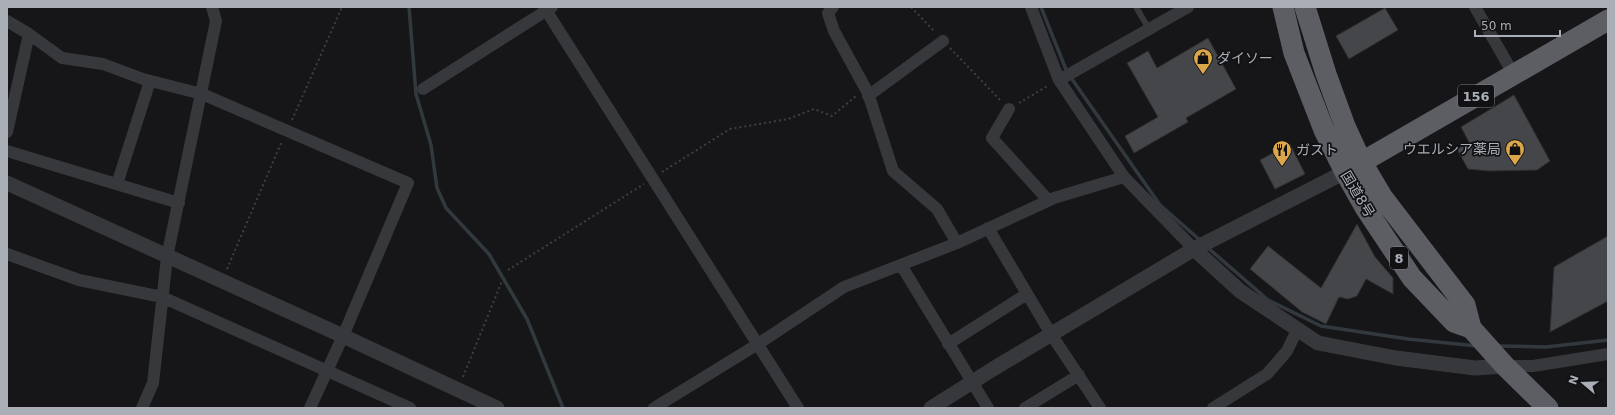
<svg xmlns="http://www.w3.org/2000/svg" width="1615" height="415" viewBox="0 0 1615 415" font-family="'DejaVu Sans','Noto Sans JP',sans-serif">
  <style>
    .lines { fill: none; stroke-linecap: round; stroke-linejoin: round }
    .stream { stroke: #31393f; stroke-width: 3.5 }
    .building { fill: #45464a; stroke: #303033 }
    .path { stroke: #3e3f43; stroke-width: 2; stroke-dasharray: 2 3; stroke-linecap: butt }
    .service { stroke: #37383c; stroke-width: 6 }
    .minor { stroke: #37383c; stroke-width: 12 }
    .tertiary { stroke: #37383c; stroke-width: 15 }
    .trunk { stroke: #5c5e64; stroke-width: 21 }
    .labels { text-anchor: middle; stroke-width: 3.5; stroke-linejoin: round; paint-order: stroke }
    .shield { fill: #111113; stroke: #7c7f85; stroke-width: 1 }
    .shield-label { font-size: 13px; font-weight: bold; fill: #aaaeb6 }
    .poi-label { font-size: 14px; fill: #aaaeb6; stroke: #111113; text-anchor: start }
    .street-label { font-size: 14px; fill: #aaaeb6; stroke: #111113 }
  </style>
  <rect width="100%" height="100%" fill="#161618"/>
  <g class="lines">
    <path class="stream" d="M409,7L416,94L431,145L437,188L446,208L489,254L527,319L563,408
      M1041,7L1067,72L1160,205L1201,241
      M1207,247L1268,300L1321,326L1408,339L1477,346
      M1498,346L1546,347L1608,340"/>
  </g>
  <path class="building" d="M1385,8L1398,30L1349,59L1336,36Z
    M1208,38L1236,89L1186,118L1188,122L1134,153L1125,136L1158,117L1127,63L1148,51L1157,68Z
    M1514,95L1550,161L1537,170L1489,171L1468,169L1457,149L1469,142L1461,127Z
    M1290,144L1305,174L1275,189L1260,160Z
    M1357,224L1375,257L1393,278V294L1366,279L1357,296L1348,299L1339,297L1326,324L1302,312L1250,269L1268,246L1321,288Z
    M1608,236V301L1550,332L1554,267Z"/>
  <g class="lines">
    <path class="path" d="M911,7L935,32
      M950,48L1001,101
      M1019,103L1049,85
      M292,120L342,7
      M662,172L730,129L788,119L814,109L832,116L856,96
      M227,269L282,141
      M508,270L644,184
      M463,377L502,281"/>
    <path class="service" d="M1136,7L1149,29"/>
    <path class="minor" d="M544,7L798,408
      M833,7L828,13L834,31L868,93L893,171L937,209L957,243
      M1031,7L1059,80L1124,177L1194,249
      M1475,7L1514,75
      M7,21L29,34L62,58L103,64L143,79L202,94L408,183L343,336L310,408
      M1059,80L1188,7
      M423,89L552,7
      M868,96L943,41
      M1009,109L992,138L1048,200
      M7,132L29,34
      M7,151L179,203
      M117,184L150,81
      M988,228L1051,334L1100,408
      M7,254L79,280L162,297L410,408
      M901,265L988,408
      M948,344L1027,294
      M1505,366H1533L1608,354
      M142,408L153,383L167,257L216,21L212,7
      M654,408L758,344L844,287L957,243L1054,198L1124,177
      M1025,408L1079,375
      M1213,408L1267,374L1287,351L1297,330"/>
    <path class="tertiary" d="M7,183L343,336L497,408
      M1194,249L1240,291L1318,343L1396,358L1475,368L1505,366
      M931,408L993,369L1194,249L1345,172"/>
    <path class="trunk" d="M1283,7L1294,53L1324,130L1345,172L1366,209L1412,278L1454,322L1471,328
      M1305,7L1326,74L1345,126L1361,161L1383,198L1465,305L1471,328L1505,366L1548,408
      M1350,169L1608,20"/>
  </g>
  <defs>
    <g id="shop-pin" transform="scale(1)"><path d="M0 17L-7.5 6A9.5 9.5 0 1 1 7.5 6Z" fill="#dba74a" stroke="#111113"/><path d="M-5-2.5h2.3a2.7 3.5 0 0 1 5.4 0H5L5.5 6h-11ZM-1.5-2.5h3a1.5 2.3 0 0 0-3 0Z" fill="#111"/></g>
    <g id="restaurant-pin" transform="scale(1)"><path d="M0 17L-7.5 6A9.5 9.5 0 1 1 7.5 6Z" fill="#dba74a" stroke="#111113"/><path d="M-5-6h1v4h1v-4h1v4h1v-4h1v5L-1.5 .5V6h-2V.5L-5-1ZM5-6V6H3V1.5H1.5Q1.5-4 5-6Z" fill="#111"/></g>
  </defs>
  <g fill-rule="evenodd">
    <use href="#shop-pin" x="1203" y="58"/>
    <use href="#shop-pin" x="1515" y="149"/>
    <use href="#restaurant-pin" x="1282" y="150"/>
  </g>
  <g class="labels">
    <g class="shield">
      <rect x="1458" y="85" width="36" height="22" rx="3"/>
      <rect x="1390" y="247" width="18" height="22" rx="3"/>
    </g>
    <g class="shield-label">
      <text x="1476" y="101">156</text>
      <text x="1399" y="263">8</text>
    </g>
    <g class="poi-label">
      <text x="1217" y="63">ダイソー</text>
      <text x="1501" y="154" text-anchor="end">ウエルシア薬局</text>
      <text x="1296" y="155">ガスト</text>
    </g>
    <g class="street-label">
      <text transform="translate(1358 194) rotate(59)" y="5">国道8号</text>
    </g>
  </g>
  <rect width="1615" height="415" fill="none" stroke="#aaaeb6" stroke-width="16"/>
  <g transform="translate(1583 383) rotate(289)" stroke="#111113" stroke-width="3" paint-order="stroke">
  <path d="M0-3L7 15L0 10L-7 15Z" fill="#aaaeb6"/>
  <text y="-6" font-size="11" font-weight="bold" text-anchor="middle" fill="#aaaeb6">N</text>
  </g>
  <path d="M1475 30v6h85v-6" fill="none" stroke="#aaaeb6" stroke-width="2"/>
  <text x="1481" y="30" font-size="12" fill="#aaaeb6" stroke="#111113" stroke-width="3" paint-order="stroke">50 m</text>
</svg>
